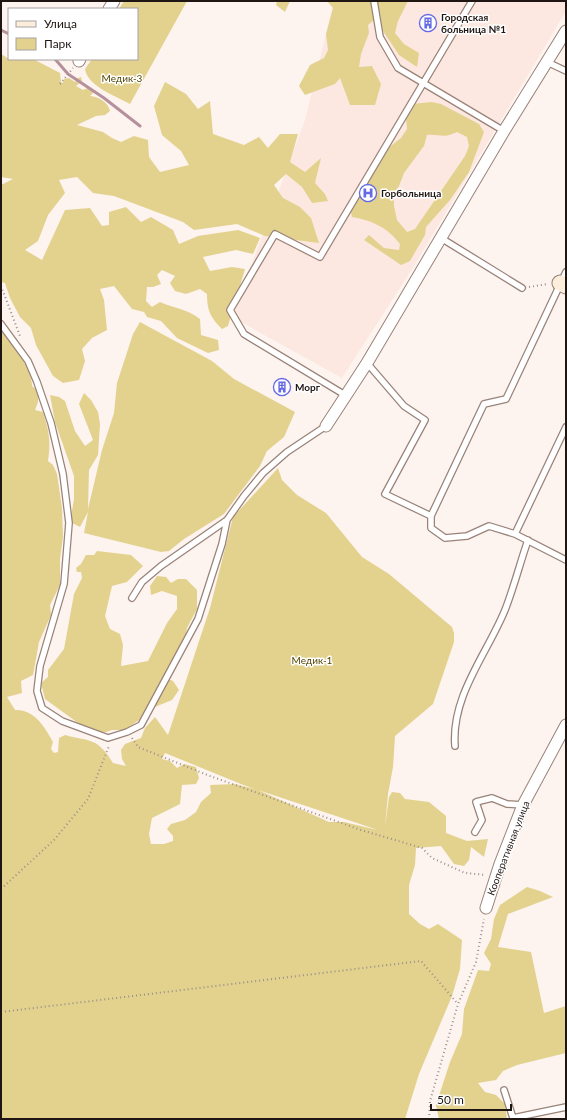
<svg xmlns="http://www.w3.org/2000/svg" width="567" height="1120" viewBox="0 0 567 1120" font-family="Lato,sans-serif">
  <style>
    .built { fill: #fce8e0 }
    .green { fill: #e3d28d; fill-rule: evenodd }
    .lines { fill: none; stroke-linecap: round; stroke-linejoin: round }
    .stream { stroke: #b6909d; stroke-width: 3 }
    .lane-casing { stroke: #998379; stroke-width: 8 }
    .street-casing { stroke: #998379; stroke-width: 13 }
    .secondary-casing { stroke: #998379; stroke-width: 17 }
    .path { stroke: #998f8c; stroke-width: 2; stroke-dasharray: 1 3; stroke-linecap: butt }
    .lane { stroke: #fff; stroke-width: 5.5 }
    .street { stroke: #fff; stroke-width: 11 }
    .secondary { stroke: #fdeedb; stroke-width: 15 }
    .labels { text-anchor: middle; stroke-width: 3; stroke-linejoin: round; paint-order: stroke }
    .poi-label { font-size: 10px; font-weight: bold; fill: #1f1613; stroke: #fff; text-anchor: start }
    .park-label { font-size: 10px; fill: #514504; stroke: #fff }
    .street-label { font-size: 10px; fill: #1f1613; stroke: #fff }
  </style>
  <rect width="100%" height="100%" fill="#fdf3ef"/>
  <path class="built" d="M334,1H566V11L414,266L342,378L232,317L305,120Z"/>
  <path class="green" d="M124,1H187L130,104C116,96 87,86 85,69L92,59H137V9H119Z
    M277,1H290L285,12L276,5Z
    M327,1H408L398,21L395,33L404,44L419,53L417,67L399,55L383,31L380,15L368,25L369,33L361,54L359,67L372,66L381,84L375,105H350L340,78L335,84L305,95L299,86L310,65L324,58L328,50L326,34L333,8Z
    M1,54L9,59H33L60,73L61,82L63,83L64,79L69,78L75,82L78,78L81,77L82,81L76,86L83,90L88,88L92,89L93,93L90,96C99,97 108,102 110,111L105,115L96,116L77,125L103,132L112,138L121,142L134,136L148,140L149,157L160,172L189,165L181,151L162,135L154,106L165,82L186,94L198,109L210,101L213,134L244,145L259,137L268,148L280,134H298L290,162L305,172L321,158L315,183L325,194L328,201L312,203L302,187L286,174L274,185L283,198L300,207L311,218L319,243L265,236L237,224L194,230L183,222L114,196L93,193L77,177L59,180L65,193L48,215L38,241L25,250L42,260L65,210L90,208L102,226L109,225V212L126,207L141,222L151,217L173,230L179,244L198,236L238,230L260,238L253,254L236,250L203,257L210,271L232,267L245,269L228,326L222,329C210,317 207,310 207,294L200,289L186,294L175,291L170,283L175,276L162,270L157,275L161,284L153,287H147L146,301L152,307L160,302C175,309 186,308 200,319L201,335L218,340L219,350L208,353L177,338L161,321L147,317L144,312L132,309L114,286L100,289L104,300L107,330L92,338L82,349L85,361L79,380L63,383L53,376L36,345L31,328L20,317L10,298L5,283L1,282V185L13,179L1,177Z
    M432,102L441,104L479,124L484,132L469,172L450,200L426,227L425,235L410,261L401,265L364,240L369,235L384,248L399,250L400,244C387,227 373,221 352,217L350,207L359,198L387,149L401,138L407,129L406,118L412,104ZM457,132L467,137L469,146L465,156L415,229L407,232L397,220L394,206V192L399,186L404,173L424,146L427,135C441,134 442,139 457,132Z
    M140,322L212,361L234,379L295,412L284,437L267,451L260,466L224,514L184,539L169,551L161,552L84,533L88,512L80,527L70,522L74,499V476L55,422L50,395L59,397L65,401L75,431L85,446L93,440L79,404L84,393L91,400L98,412L100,424L98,455L89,470L88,509L102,450L114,413L117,383L133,334Z
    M1,331C12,343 33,370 32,386L38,391V402L35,410L43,412C49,431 51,441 48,461L53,465L57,474L62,508L63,537L60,559V585L50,605L51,615L39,642L33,675L21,681L22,693L7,697L15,710C34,709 45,727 53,742L51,749L54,753L58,752L59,738L65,735C91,742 97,737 113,763L126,766L122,759L121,750L125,744L141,738L145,728L155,717L168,735L210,608L233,517L278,468L282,480L297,495L326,513L362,557L389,574L452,627L454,633V642L433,704L395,736L393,767L388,794L385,827L389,797L392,792L400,793L405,799L429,802L446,816V833L467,841L488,839L484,857L471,847L469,860L464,866L454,864L441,846L416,848L415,865L409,885V914L420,924L429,929L438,924L462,940L460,969L452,996L419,1074L405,1119H1ZM165,753L241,784L254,789L235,784L210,785L211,793L201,802L196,812L185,820L171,824L167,829L173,836V841L164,844H151L149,834L152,818L180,804L182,785L196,784L199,778L196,767L184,764L177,768L170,761L162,759ZM258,790L378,830L344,822H329Z
    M97,551L131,555L143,566L127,582L112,586L105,616L110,629L120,634L123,645L121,666L148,661L167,623L177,609V596L162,591L151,595L150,586L157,576L166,577L171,583L178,579H186L197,590V609L187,628L184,646L166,678L173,681L179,690L172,700L150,709L139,720L125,730H112L103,733L78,723L45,699L41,683L48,677V670L64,649L74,594L82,578L81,572H77L76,568L81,564L86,555H94Z
    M527,887L540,891L553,897L508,914L498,947L531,952L544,1013L566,1006V1053L517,1065L503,1071L496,1080L478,1083L485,1092L496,1095L505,1104L507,1119H439L436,1105L450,1062L462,1034L464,1009L478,970L489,971L491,964L484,953L491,939L494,919L500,905Z"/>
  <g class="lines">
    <path class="stream" d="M1,30L9,34
      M55,59L68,74L104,98L140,126"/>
    <g class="lane-casing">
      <path id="lane" d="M374,1L380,37L398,68L504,131
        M547,62L566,71
        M441,238L522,288
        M566,272L506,399L484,404L431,516V528L445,538L467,536L489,526L515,534L566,560
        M1,324L28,361L37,382L51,423L63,474L69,523L64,584L40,666L37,691L42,708L62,721L108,738L127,732L141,725L198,619L222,544L227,520
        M367,363L404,406L425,420L385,494L431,516
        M345,395L244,334L230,310L275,234L320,257L472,1
        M515,534L566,427
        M132,598L142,582L161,566L227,520L244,496L263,473L287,452L326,426
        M455,746C451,696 487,654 505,610C514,587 520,563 528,540
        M475,832L482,820L476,802L492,798L507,804L523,805
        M504,1090L513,1118L566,1107"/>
    </g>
    <g class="street-casing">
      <path id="street" d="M109,9L114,1
        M79,61L80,59
        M326,426L367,363L504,131L566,31
        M486,908L500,864L523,805L566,725"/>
    </g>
    <g class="secondary-casing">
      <path id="secondary" d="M560,283L566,286"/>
    </g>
    <path class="path" d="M60,84L73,68
      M1,286L20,336
      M529,287L548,284
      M132,738L138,747L210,776L361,830L422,848L432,858L465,873L486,875
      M1,889L54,840L88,799L109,746
      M1,1012L421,961L458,1004
      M429,1119L430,1101L458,1004L476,962L484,919"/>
    <use href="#lane" class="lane"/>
    <use href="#street" class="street"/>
    <use href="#secondary" class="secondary"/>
  </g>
  <defs>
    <g id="building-ring" transform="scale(0.9)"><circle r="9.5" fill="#fff" stroke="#646be4" stroke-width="1.5"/><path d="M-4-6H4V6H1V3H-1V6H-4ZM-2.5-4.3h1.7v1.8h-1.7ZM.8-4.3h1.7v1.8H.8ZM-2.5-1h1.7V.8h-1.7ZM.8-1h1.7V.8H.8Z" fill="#646be4"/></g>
    <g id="hospital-ring" transform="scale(0.9)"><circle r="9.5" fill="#fff" stroke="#646be4" stroke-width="1.5"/><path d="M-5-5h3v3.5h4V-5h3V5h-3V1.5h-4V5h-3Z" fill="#646be4"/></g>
  </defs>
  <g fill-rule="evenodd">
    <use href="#building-ring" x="428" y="23"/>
    <use href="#hospital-ring" x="368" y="193"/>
    <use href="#building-ring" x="282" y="387"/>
  </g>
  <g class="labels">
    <g class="poi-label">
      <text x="441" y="21">Городская<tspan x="441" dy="12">больница №1</tspan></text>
      <text x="381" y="197">Горбольница</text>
      <text x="295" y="391">Морг</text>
    </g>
    <g class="park-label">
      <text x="122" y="82">Медик-3</text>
      <text x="312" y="664">Медик-1</text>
    </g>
    <g class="street-label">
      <text transform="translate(508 848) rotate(-69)" y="4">Кооперативная улица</text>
    </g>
  </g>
  <rect width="567" height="1120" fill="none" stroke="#1f1613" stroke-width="4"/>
  <rect x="8" y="8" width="130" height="52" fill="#ffffff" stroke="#a5a2a1"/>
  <rect x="16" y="21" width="20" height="6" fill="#fdeedb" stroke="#a5a2a1"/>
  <text x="44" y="28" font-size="12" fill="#1f1613">Улица</text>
  <rect x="16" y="38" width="20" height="12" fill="#e3d28d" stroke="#a5a2a1"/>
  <text x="44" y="48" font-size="12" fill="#1f1613">Парк</text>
  <path d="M431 1104v6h80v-6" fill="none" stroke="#1f1613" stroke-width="2"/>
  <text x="437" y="1104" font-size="12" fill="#1f1613" stroke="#ffffff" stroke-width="3" paint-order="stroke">50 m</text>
</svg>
